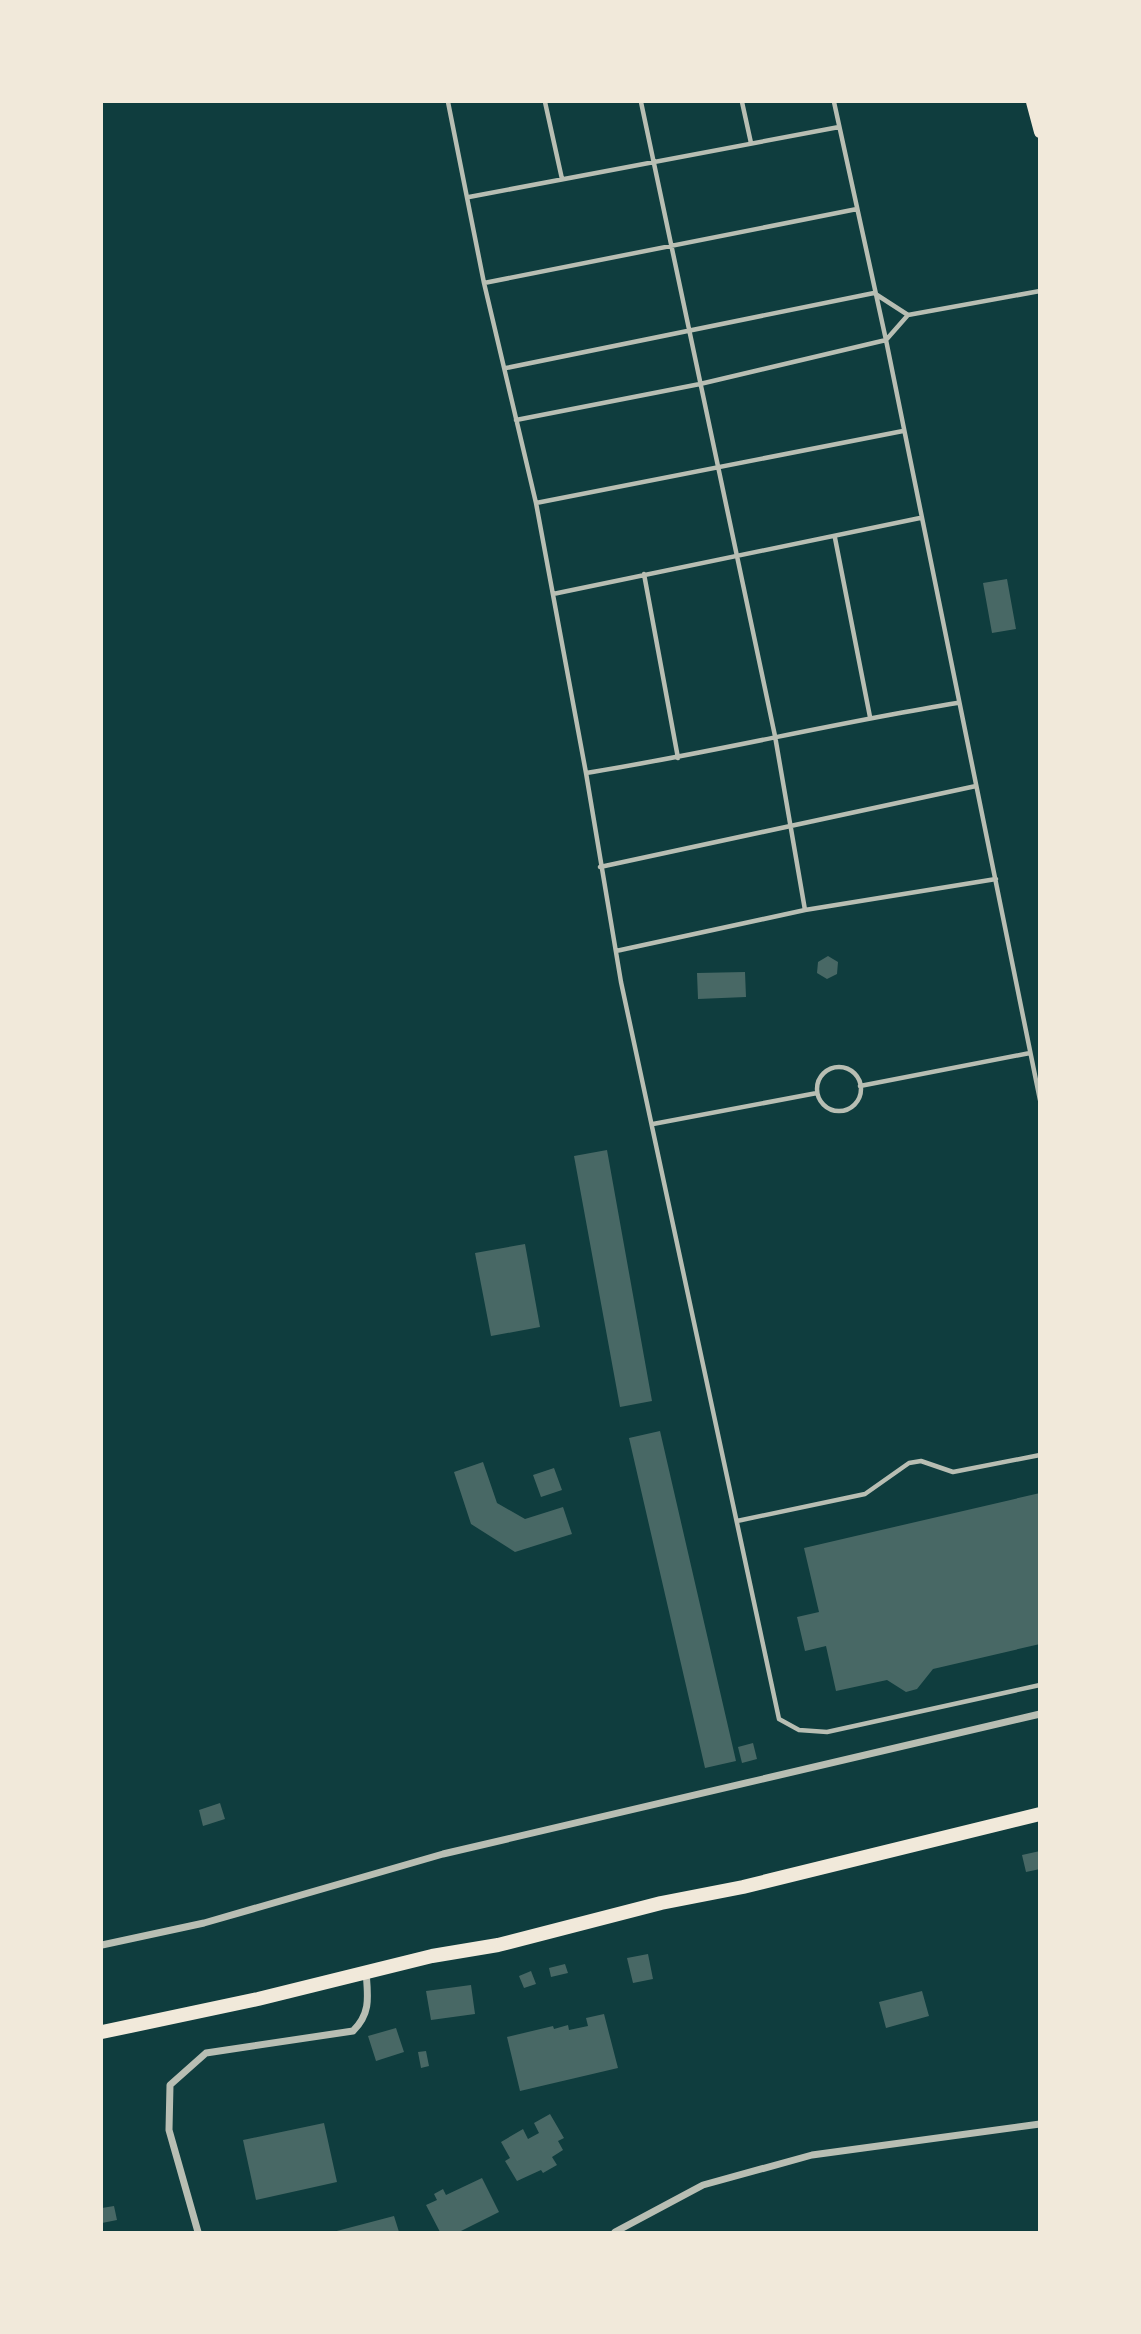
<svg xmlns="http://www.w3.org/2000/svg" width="1141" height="2334" viewBox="0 0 1141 2334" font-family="'Varela Round',sans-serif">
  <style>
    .building { fill: #486865 }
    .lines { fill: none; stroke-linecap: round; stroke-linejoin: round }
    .service { stroke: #b8beb3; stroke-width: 4.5 }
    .minor { stroke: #b8beb3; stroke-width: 7 }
    .secondary { stroke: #f1e9da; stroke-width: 12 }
    .primary { stroke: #f1e9da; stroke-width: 14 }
  </style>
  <rect width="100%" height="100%" fill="#0f3d3e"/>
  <path class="building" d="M1007,579L1016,629L992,633L983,583Z
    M828,956L838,962L837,974L827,979L817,973L818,962Z
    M745,972L746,997L698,999L697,973Z
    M607,1150L652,1401L620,1407L574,1156Z
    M525,1244L540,1327L491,1336L475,1253Z
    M660,1431L736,1761L705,1768L629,1438Z
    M483,1462L497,1503L525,1519L563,1507L572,1534L515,1552L471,1524L454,1472Z
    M554,1468L562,1490L541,1497L533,1475Z
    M1040,1493V1644L933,1669L917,1689L906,1692L887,1680L836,1691L826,1646L805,1651L797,1617L819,1612L804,1548Z
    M753,1743L757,1759L742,1763L738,1747Z
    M220,1803L225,1819L203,1826L199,1810Z
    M1040,1851V1869L1026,1872L1022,1855Z
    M648,1954L653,1979L633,1983L627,1958Z
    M565,1964L568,1973L551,1977L549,1968Z
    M531,1971L536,1984L524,1988L519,1976Z
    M471,1985L475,2014L431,2020L426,1991Z
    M922,1991L929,2016L886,2028L879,2002Z
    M604,2014L618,2068L520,2091L507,2037L553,2026L554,2029L568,2025L569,2030L588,2026L586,2018Z
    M396,2028L404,2052L376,2061L368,2036Z
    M426,2051L429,2066L421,2068L418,2052Z
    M550,2114L564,2138L558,2141L563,2150L552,2157L557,2165L543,2173L541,2170L517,2181L505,2161L510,2158L501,2142L523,2129L528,2139L539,2133L534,2123Z
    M324,2123L337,2182L256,2200L243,2140Z
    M482,2178L499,2212L459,2232H440L426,2205L437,2200L434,2194L443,2189L446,2195Z
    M114,2206L117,2220L102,2223V2208Z
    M394,2216L399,2232H333Z"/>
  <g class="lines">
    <path class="service" d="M448,102L484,283L536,503L586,773L621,982L779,1719L799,1730L827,1732L1040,1685
      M545,102L562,179
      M641,102L775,736L805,910
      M742,102L751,143
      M834,102L886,340L1040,1100
      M469,197L839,127
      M484,283L857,209
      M506,368L874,293L908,315
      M516,420L700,384L886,340L908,315L1040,291
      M536,503L903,431
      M835,538L870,717
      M644,574L678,758
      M553,594L920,518
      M586,773C711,753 833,723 957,703
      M600,867L976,786
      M616,951L805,910L996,879
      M817 1089a22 22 0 1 1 44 0a22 22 0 1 1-44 0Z
      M860,1086L1030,1053
      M653,1124L817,1093
      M737,1521L865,1494L909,1463L921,1461L953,1472L1040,1455"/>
    <path class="minor" d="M102,1945L204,1923L443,1854L1040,1714
      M198,2232L169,2130L170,2085L206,2053L353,2031C371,2013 368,1997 366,1972
      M615,2232L703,2185L812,2155L1040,2124"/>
    <path class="secondary" d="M1032,102L1040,132"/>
    <path class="primary" d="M102,2032L258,1999L432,1956L498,1945L661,1903L743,1887L1040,1814"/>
  </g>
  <rect width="1141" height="2334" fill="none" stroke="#f1e9da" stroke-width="206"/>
</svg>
